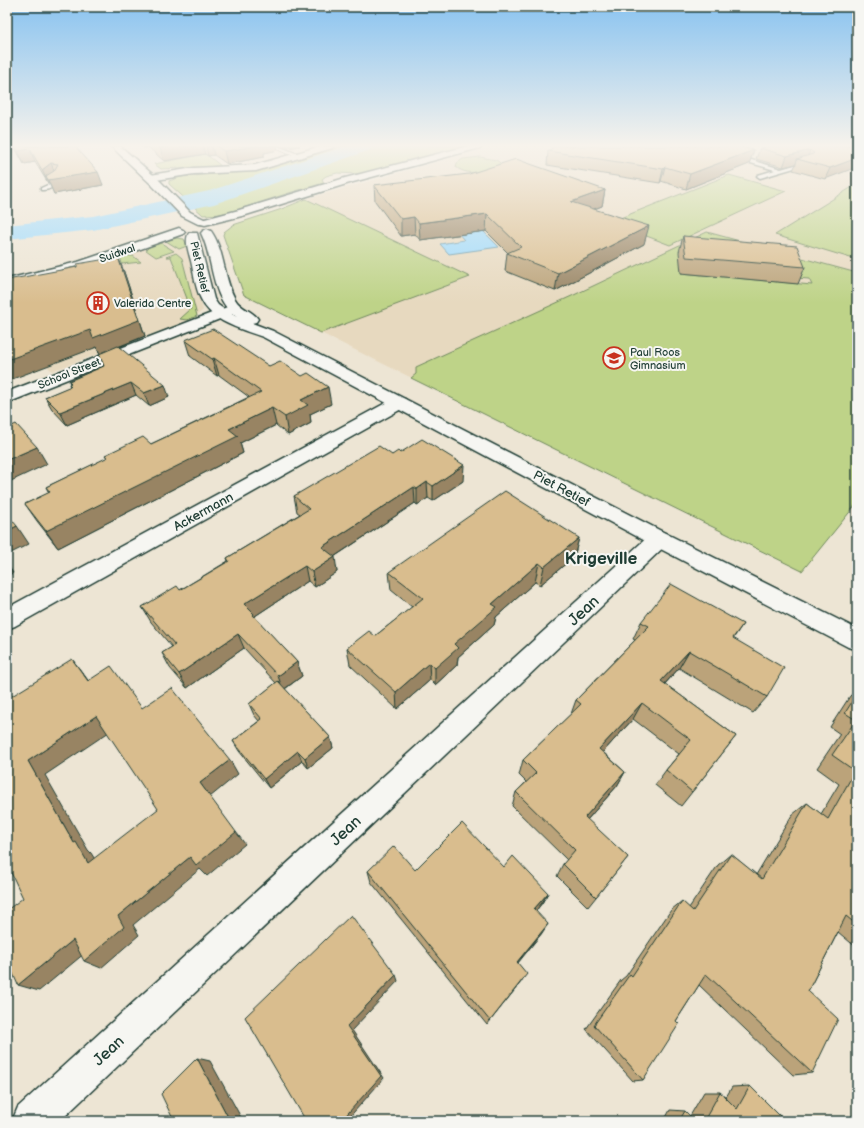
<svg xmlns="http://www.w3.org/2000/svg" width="864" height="1128" viewBox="0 0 864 1128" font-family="'Balsamiq Sans',sans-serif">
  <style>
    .built { fill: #e7d9bf }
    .green { fill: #bed388; stroke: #6e885e; fill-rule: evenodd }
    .water { fill: #9cdafd; stroke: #6a9bad }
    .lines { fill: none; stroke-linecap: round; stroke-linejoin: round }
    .river { fill: #9cdafd; fill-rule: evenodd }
    .lane-casing { stroke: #1f3d34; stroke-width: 3 }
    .street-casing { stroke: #1f3d34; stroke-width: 3 }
    .secondary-casing { stroke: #1f3d34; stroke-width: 3 }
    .lane { fill: #f6f6f2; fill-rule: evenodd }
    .street { fill: #f6f6f2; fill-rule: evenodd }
    .secondary { fill: #f6f6f2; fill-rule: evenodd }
    .wall { fill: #bba37a; stroke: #1f3d34 }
    .shaded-wall { fill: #988463; stroke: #1f3d34 }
    .building { fill: #d9bd8e; stroke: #1f3d34; fill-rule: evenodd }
    .labels { text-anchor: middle; stroke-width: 4; stroke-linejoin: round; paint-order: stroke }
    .far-street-label { font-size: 11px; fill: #1f3d34; stroke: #f6f6f2 }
    .far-poi-label { font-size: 11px; fill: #1f3d34; stroke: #f6f6f2; text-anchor: start }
    .street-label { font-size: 13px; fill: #1f3d34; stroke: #f6f6f2 }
    .near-street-label { font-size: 16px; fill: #1f3d34; stroke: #f6f6f2 }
    .district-label { font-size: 17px; font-weight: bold; fill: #1f3d34; stroke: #f6f6f2 }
  </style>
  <rect width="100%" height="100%" fill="#ede5d4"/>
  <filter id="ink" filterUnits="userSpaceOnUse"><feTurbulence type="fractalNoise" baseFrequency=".025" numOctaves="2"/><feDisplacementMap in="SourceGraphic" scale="8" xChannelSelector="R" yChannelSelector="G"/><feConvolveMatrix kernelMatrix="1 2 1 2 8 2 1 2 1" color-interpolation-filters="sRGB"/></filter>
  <g filter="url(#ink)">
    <path class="built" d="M494,146H839L857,151V503L802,571L244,295L223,235L224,232L233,225L279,210L306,199Z
      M173,238L185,240L203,310L193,319L52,371L11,332L118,257Z"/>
    <path class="green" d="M344,146H466L360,174L337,173L326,176L322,179L324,183L292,192L224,214L203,215L169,184V181L181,177L261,170Z
      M206,154L221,166L161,169L154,164Z
      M480,157L496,160L503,165C488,170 470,178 456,167L457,163L463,159Z
      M729,175L786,191L670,245L610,222Z
      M857,184V260L775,235Z
      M306,199L470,277L321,333L244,295L223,235L224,232L233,225L279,210Z
      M707,232L857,273V503L802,571L411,378L416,374V367L574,295ZM681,273L796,278L809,279L812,285Z
      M177,238L184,239L187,246L179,249L166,241Z
      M158,243H161L174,251L156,257L146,250L149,247Z
      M176,253L182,258L197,316L187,320L180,319L191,309L171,257H166Z
      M124,255L133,256L141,262L122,264L120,256Z"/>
    <path class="water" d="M481,229L499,247L449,254L440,244L464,240L457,232Z"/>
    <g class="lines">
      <path class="river" d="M346,146H372L370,150L214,204L93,230L7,239V225L93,216L209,191Z"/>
      <g class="lane-casing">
        <path id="lane" d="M272,146H277L301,155L296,156Z
          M735,155L781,169L805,162L808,164L760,178L757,176L758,175L775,170L733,158V156Z
          M57,177L62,178C57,185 50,191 41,190V188L52,183Z"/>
      </g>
      <g class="street-casing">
        <path id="street" d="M321,146H334L332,148L256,171L194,174L150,181L145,178L150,175L194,168L255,165Z
          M468,146H482L480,148L353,182L246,215L205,225L201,224L199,222L201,220L239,210L345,178Z
          M179,228L183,230L185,232L183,234L87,268L7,287V279L78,262Z
          M235,304L240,305L242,308L240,311L7,403V392Z
          M399,398L405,399L408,403L405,407L15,626L7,629V608L393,399Z
          M659,531L667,534L670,539L667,544L60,1121H12L18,1107L651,534Z"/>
      </g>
      <g class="secondary-casing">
        <path id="secondary" d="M111,146H120L160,181L190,212L206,220L208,222L206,224H198L182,216L152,185Z
          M207,229L211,231C225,251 223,277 235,299C240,309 252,310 258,319L256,322L252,323L273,331L667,534L857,629V650L848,647L651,544L263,337C241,329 211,322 201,299C195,288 194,273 191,261C189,253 184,240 189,233H197L214,299L218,305L225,310L237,317C210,299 214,259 201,233L203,231Z"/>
      </g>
      <use href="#lane" class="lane"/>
      <use href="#street" class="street"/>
      <use href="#secondary" class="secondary"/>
    </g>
    <path class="wall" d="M7,146H75L103,185L54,194L49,183H48L35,162L24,164L15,148Z
      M142,146H277L278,150L264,153V157L227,164L214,155L208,156L205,154L164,161L148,147L144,148Z
      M280,146H300L287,148Z
      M855,146L825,179L793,170L796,164L783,167L756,159L760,148Z
      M754,150L749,164L686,189L661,181L660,183L547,165L548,151Z
      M374,185L605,190L602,206L594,209L644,244L555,291L505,271L507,253H508L486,231L420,240L415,234L401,236L375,201Z
      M683,236L805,267L798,284L681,273L679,252Z
      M118,257L124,272L145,336L119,347L169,397L149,406L136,395L67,425L52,409L45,397L70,387L69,384H70L69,381L104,366L97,347L58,271Z
      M185,340L269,366L331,404L310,414L311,423L288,435L276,425L240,443L243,453L58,548L37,521L25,504L49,493L46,487L107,458L105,455L151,444L249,397L219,375L217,376L190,356Z
      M400,453L463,481L433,501L428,498L417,505L415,503L334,557L337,572L315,587L308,581L255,616L256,619L297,662L302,676L285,689L330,737L333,748L308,768L302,761L269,788L239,751L233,741L259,721L254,715L249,704L276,683L244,648L187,688L170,668L162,653L172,647L151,622L142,607L180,590L228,561L227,558L300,514L297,512L294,496L392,455Z
      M579,538L574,557L540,585L535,582L496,617L494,625L458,657L457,665L435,685L430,680L397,709L350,665L347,648L375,636L412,607L391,590L389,572Z
      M641,622L743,624L733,639L767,697L753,713L679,668L665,684L736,736L681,806L655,785L666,770L679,754L633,719L603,752L625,772L617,786L587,820L628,857L588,907L557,876L563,864L567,860L512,806L516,792L526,782L519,775L523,760L571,714L576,700L635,640L633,639Z
      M857,689V948L838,932L808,991L812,1073L793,1075L699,985L676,1021L643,1080L633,1081L586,1029L621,980L626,976L671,910L682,901L689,908L718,865L731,854L756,875L792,815L807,803L821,814L839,784L817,768L840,734L830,727L850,696Z
      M504,867L548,893L542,903L536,911L542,933L518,963L522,981L487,1025L371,882L368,871L415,870Z
      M750,1086L785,1121H664L670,1110L685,1111L690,1116L704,1092H720L726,1097L732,1087Z"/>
    <path class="shaded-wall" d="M7,146H13L15,148L7,150Z
      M144,146H148V147L144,148Z
      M174,146H203L205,154L164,161L160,148Z
      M206,146H212L214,155L208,156Z
      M257,146H277L278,150L264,153V157L227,164L224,151Z
      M287,146H300L287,148Z
      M30,149L35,162L24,164L18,151Z
      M754,150L749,164L686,189L690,174Z
      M810,150L806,161L797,159L796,164L783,167L787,156Z
      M857,158V167L825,179L830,168Z
      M51,163L56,176L98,172L103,185L54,194L48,180L46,176L49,183H48L42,170Z
      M665,167L661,181L660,183L663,169Z
      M605,190L602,206L569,218L571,202Z
      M487,214L486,231L420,240L419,223Z
      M414,217L415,234L401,236V219Z
      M649,226L644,244L555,291L558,273Z
      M118,257L124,272L145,336L100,354L97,347L7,381V360Z
      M214,358L219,375L217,376L212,359Z
      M131,383L136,395L67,425L60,412Z
      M165,385L169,397L149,406L144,393Z
      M328,387L331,404L310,414L311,423L288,435L285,417L301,400Z
      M272,408L276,425L240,443L243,453L58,548L46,531L229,429Z
      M37,447L47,464L11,481L7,474V460Z
      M464,465L463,481L433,501V486Z
      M427,482L428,498L417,505V489Z
      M414,487L415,503L326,562L322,547Z
      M17,526L29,544L7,555V531Z
      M579,538L574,557L540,585L544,567Z
      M335,557L337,572L315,587L312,572Z
      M539,563L535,582L496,617L494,625L458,657L457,665L435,685V668L454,644L492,604Z
      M7,564L13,573L7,576Z
      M305,566L308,581L255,616L260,629L244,604Z
      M238,634L244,648L187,688L179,674Z
      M689,651L679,668L652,698L661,681Z
      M72,659L85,676L100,697L88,681Z
      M297,662L302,676L283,690L278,676Z
      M429,663L430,680L397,709L396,692Z
      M642,703L633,719L592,764L599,749Z
      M96,716L109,732L45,775L88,850L91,853L104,874L88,863L74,843L28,761Z
      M330,737L333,748L308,768L305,758Z
      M298,751L302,761L269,788L264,779Z
      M230,760L238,774L210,797L200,783Z
      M625,772L617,786L578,830L585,817Z
      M236,832L245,844L207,876L200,869L133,925L139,935L101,968L84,961L118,916L190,857Z
      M7,856L21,864L7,874Z
      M548,893L542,903L529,919L534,909Z
      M548,924L542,933L512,969L517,962Z
      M73,940L91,948L39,991L18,985Z
      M396,975L398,981L352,1030L384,1078L346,1121H341L347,1026Z
      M197,1058L210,1061L243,1121H230Z"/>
    <path class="building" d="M15,146H75L98,172L48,180L46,176L54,171L58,164L51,163L42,170L30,149L18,151Z
      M157,146H174L160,148Z
      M216,146H257L224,151Z
      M555,146H731L740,147L754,150L690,174L665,167L663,169L548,151Z
      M770,146H857V158L830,168L797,159L813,154L814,153L810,150L787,156L760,148Z
      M516,159L605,190L571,202L649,226L558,273L507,253L521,247L487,214L419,223L414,217L401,219L374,185L469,174Z
      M683,236L797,246L805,267L686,257Z
      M118,257L139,320L93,338L90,330L7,360V280L77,267V264Z
      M213,329L269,366L280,361L302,376L308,373L328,387L301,400L308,405L285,417L272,408L229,429L238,436L46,531L25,504L50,492L46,487L108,457L105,455L143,437L151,444L261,392L214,358L212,359L185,340Z
      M118,346L165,385L144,393L131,383L60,412L45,397L71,386L69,384L71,383L69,381L104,366L99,354Z
      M7,420L12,426L16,424L37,447L7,460Z
      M422,439L464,465L433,486L427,482L417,489L414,487L322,547L335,557L312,572L305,566L244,604L254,614L253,615L297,662L278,676L238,634L179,674L162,653L175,645L142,607L177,586L180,590L229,561L227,558L309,509L294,496L379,446L392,455L398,451L400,453Z
      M505,491L579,538L544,567L539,563L492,604L497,607L454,644L458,648L435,668L429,663L396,692L347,648L369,631L375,636L423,598L389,572Z
      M7,514L17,526L7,531Z
      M671,584L743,624L733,638L784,668L767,697L689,651L661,681L736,736L692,792L666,770L691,740L642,703L599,749L625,772L585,817L628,857L596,897L563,864L575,850L516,792L536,773L523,760L581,704L576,700L649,626L641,622Z
      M72,659L88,681L111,666L142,708L172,688L230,760L200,783L236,832L196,865L190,857L118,916L124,927L84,961L73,940L18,985L7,960V910L23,898L7,864V699ZM96,716L158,809L88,863L76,842L74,843L28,761Z
      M278,681L330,737L305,758L298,751L264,779L233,741L262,719L249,704Z
      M857,694V925L846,916L808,991L838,1019L812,1073L706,974L676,1021L679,1024L643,1080L594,1025L630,974L632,976L682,901L693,911L731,854L762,879L807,803L828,819L855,771L832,755L856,720L845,713Z
      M462,823L504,867L513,856L548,893L534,909L548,924L517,962L527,974L490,1021L368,871L394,846L415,870Z
      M351,915L396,975L347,1026L381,1076L341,1121H306L245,1017Z
      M197,1058L230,1121H171L173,1119L161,1094Z
      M750,1086L785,1121H704L720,1092L737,1109Z
      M685,1111L695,1121H679Z"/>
  </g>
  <linearGradient id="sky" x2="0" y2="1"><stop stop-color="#89c3f0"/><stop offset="0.48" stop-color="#f7f3ec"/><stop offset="1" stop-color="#f7f3ec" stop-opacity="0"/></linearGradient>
  <rect width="864" height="303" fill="url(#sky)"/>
  <defs>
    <g id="building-ring" transform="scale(1.15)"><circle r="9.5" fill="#f6f6f2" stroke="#c8321e" stroke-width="1.5"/><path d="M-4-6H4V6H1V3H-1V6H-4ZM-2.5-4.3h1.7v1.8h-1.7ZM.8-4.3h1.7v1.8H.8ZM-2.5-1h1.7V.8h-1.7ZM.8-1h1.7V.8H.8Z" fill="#c8321e"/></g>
    <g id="school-ring" transform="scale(1.15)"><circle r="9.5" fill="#f6f6f2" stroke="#c8321e" stroke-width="1.5"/><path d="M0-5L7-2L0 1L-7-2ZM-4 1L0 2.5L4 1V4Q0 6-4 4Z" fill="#c8321e"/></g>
  </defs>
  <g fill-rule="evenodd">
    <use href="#building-ring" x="98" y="303"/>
    <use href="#school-ring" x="614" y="358"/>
  </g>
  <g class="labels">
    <g class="far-street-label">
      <text transform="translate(117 253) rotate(-19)" y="4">Suidwal</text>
      <text transform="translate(200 267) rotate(77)" y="4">Piet Retief</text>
      <text transform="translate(69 373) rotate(-22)" y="4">School Street</text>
    </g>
    <g class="far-poi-label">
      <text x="114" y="307">Valerida Centre</text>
      <text x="630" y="356">Paul Roos<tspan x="630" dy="13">Gimnasium</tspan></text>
    </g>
    <g class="street-label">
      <text transform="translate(562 488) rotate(28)" y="5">Piet Retief</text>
      <text transform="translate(203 511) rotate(-29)" y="5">Ackermann</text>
    </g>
    <g class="near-street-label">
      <text transform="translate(583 610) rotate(-43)" y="6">Jean</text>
      <text transform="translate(345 830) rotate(-43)" y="6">Jean</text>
      <text transform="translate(108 1050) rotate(-43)" y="6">Jean</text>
    </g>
    <g class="district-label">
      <text x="601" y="564">Krigeville</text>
    </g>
  </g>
  <rect width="864" height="1128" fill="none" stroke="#f6f6f2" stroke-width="24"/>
  <rect x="12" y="12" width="840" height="1104" fill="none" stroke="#1f3d34" stroke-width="1.5" filter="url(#ink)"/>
</svg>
